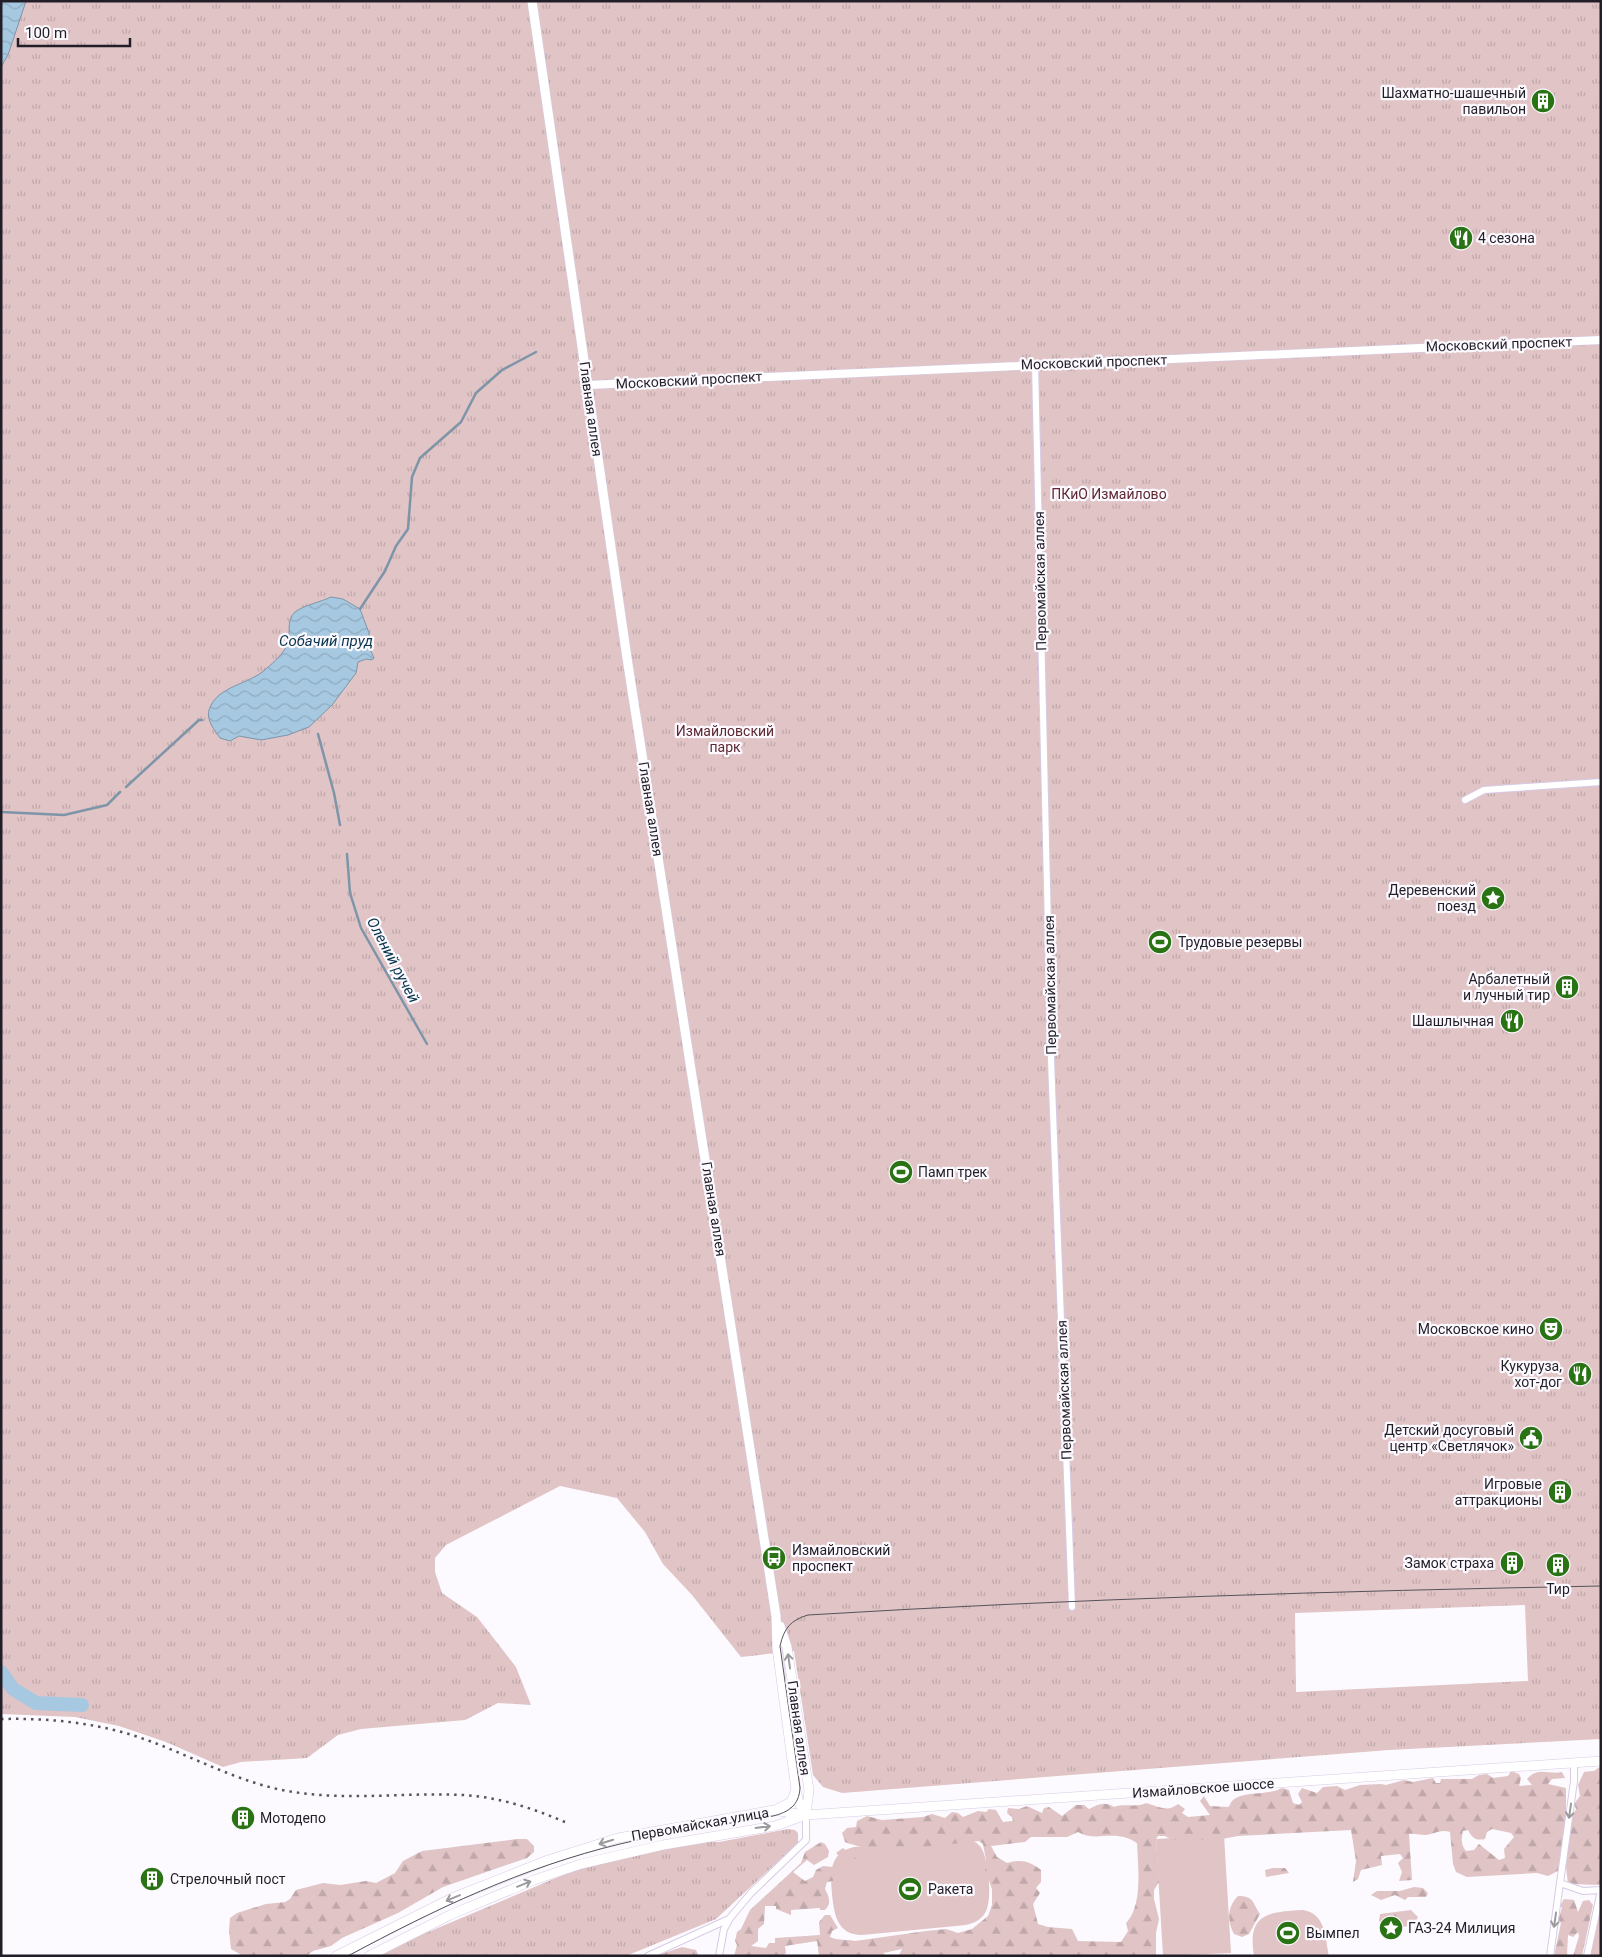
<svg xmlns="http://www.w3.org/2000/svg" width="1602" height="1957" viewBox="0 0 1602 1957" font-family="Roboto,sans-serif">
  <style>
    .grass { fill: #e0c4c6 }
    .forest { fill: url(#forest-firs); fill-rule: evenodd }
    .park { fill: url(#park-tufts); fill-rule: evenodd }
    .water { fill: url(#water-waves); stroke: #7e95a9 }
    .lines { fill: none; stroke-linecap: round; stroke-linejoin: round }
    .stream { stroke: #7e95a9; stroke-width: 2.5 }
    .river { stroke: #a6c8e0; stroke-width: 14 }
    .minor-casing { stroke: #d7cbe6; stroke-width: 8 }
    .tertiary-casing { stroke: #d7cbe6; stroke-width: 9 }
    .secondary-casing { stroke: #d7cbe6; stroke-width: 10 }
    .minor { stroke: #fff; stroke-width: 6 }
    .tertiary { stroke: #fff; stroke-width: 8 }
    .secondary { stroke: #fff; stroke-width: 9 }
    .tram { stroke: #56535c; stroke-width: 1 }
    .rail { stroke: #56535c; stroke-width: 2.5; stroke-dasharray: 2.5 5; stroke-linecap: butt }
    .oneway { stroke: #9c9a9e }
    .labels { text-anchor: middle; stroke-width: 4.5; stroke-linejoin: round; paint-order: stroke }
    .poi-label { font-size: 14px; fill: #221e28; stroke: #fcfaff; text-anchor: end }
    .street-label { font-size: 14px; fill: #221e28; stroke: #fcfaff }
    .park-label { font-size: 14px; fill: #5e2832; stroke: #fcfaff }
    .water-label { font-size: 15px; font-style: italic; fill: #09354e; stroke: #fcfaff }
  </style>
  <defs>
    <pattern id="forest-firs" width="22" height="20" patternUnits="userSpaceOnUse" patternTransform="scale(1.25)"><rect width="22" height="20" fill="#e0c4c6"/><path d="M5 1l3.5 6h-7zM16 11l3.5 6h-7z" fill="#c0a8aa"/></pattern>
    <pattern id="park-tufts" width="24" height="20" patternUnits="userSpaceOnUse" patternTransform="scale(1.25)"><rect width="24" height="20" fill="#e0c4c6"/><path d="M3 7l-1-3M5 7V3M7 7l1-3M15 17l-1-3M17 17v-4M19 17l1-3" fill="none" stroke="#c0a8aa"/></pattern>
    <pattern id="water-waves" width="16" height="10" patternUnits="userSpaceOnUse" patternTransform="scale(1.25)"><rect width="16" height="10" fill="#a6c8e0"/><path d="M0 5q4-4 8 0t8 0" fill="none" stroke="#8fabc0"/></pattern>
  </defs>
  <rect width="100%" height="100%" fill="#fcfaff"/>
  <path class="grass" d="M1224,1835L1231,1953L1163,1956L1156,1839Z
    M957,1837C965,1839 973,1839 979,1845C989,1855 993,1901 985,1913C981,1920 974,1923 966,1925L862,1935C837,1935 834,1914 832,1894C830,1873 829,1853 854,1847Z
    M1601,1895V1956H1587Z
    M1303,1910C1326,1914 1325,1937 1329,1956H1254C1247,1914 1267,1912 1303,1910Z"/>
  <path class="forest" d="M1601,1766V1885L1568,1884L1566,1867L1548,1876L1537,1873L1467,1877L1456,1872L1453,1864L1450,1832C1440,1829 1435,1834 1426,1835C1420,1835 1415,1833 1409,1834L1412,1880L1399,1881L1402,1872L1398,1863L1403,1858L1400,1854L1381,1856L1382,1865L1361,1870L1358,1879L1353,1882L1356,1861L1351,1830L1238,1836L1217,1840H1172L1165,1836H1158L1156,1839L1159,1882L1154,1890V1899L1159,1919L1156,1933V1956H895L899,1955L902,1949L883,1953L886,1956H819L817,1941L785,1946L786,1953L783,1956H734L737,1945L735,1941L737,1932L741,1929L750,1910L801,1863L805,1852L821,1842L825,1844L829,1851L828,1857L814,1865L807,1860L793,1872L805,1881L813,1877L816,1870L823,1866L833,1867L836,1874L833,1881L827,1882L825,1889C829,1897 832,1903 825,1910H820V1908L791,1910V1915L776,1909V1906H765L764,1924L758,1929V1941L751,1946L766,1948L769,1943H775V1938L820,1935L819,1922L825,1915H830L838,1928L832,1931L830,1937C838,1941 846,1939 855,1941L926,1931L946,1929L958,1933L972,1929L988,1916L992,1905V1889L985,1870L986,1860L983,1844L979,1841L915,1848L910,1846L876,1854C869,1847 854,1846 845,1842L842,1833L847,1828L856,1827L857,1821L867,1816L882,1820L923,1817L932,1814L945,1818L952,1812L958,1813L963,1817L978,1811L986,1812L989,1809L996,1810L1003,1822L1013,1821L1012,1817L1007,1813L1008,1808L1019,1809L1027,1806L1042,1813L1044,1808L1049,1807L1062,1816L1076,1805H1084L1089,1809C1098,1804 1105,1801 1114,1807C1125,1803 1136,1808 1146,1803C1158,1806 1167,1813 1178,1804L1185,1809L1182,1813L1188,1817L1210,1815L1200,1801L1204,1796L1210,1806L1228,1807C1230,1806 1230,1803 1232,1801C1243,1790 1268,1796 1282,1788L1289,1790L1293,1803L1299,1805L1302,1802L1298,1794L1302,1788L1317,1793L1323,1787L1337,1786L1345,1790L1360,1785L1381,1784L1386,1785L1404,1780L1413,1782L1433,1778L1436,1783H1440L1441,1779H1472L1479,1775L1487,1774L1493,1778L1508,1776L1511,1771L1519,1774L1521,1778L1519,1786L1532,1785L1527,1779C1538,1766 1549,1775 1562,1772L1565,1778L1552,1779L1548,1784L1566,1788V1814L1570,1821L1576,1809L1574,1804L1580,1796L1578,1785L1584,1772L1594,1771ZM1492,1829L1511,1833L1514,1837L1504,1849L1505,1858L1499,1860L1479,1844L1474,1850L1466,1851C1461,1845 1461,1839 1463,1831L1468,1830C1472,1838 1476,1841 1485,1839L1487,1832ZM1078,1832C1096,1843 1114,1828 1137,1843C1138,1866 1143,1906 1126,1923L1128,1931L1121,1942L1078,1941L1072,1929L1048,1927L1038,1924L1033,1904L1040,1893L1036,1888L1041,1882V1870C1029,1861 1022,1859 1007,1863L997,1857L991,1846L1025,1842L1031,1837H1067Z
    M517,1839H527L534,1846V1852L527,1858L443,1887L398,1913L342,1938L331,1946L313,1951L306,1956H243L231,1949L229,1930L230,1918L237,1913L266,1904L285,1902L290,1899L296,1890L323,1883L340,1885L366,1881L376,1883L395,1873L403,1861L422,1851Z
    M843,1848L856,1858L854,1865L846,1863L836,1853Z
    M1273,1868H1285L1289,1873L1266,1877L1265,1870Z
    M1414,1887L1423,1888L1428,1893L1426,1897H1408L1405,1900L1395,1895L1381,1900L1371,1895L1377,1891H1400Z
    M1238,1896C1254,1896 1252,1902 1260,1914L1249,1934L1242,1937L1234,1934C1227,1921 1227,1907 1238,1896Z
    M1564,1899L1574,1900L1578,1912L1583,1901L1589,1900L1593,1905L1582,1956H1573L1579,1936L1578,1932L1573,1937L1568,1935L1567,1956H1554L1561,1923L1558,1920L1562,1908L1560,1906Z
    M1411,1910L1418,1917C1413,1930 1389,1930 1379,1921L1380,1914Z
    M682,1947L696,1950L699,1956H655Z"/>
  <path class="park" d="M1,1H1601V1739L1389,1750L842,1793L823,1787L813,1775L794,1651L741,1657L692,1595L663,1564L645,1532L617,1498L560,1486L446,1545L435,1558V1572L442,1593L477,1617L516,1667L531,1705L498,1703L465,1720L361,1729L338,1735L307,1758L241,1762L223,1767L166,1742L119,1726L75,1717L1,1714ZM1525,1605L1528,1681L1296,1692L1295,1613Z
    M788,1829L795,1830L798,1833V1843L716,1919L626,1956H379L414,1938L570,1872L648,1851L703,1841L719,1842Z"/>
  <path class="water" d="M1,1H26L8,55L1,67Z
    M331,597L343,599L360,609L369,633L370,649L374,658L372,660L366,659L358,662L356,673L332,705L309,727L288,735L261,740L239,736L230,741L220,738C215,731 206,720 209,710C217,685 250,685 267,668C273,663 284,653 287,645C292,635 285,621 295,612C304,605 321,602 331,597Z"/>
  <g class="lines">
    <path class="stream" d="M360,609L385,571L396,546L408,529L412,477L420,458L461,422L476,393L502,370L536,352
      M318,734L334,793L340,825
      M126,787L199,720H202
      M1,812L64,815L107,805L120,792
      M347,854L350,893L361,928L427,1044"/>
    <path class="river" d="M1,1672L13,1689L36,1703L82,1705"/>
    <g class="minor-casing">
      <path id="minor" d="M1035,364L1051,1060L1072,1607
        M1465,800L1484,790L1601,782
        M1560,1883L1583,1891L1601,1890
        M648,1956L729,1919
        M719,1956L724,1929L730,1918L751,1893L806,1840V1815
        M1550,1956L1574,1781V1762
        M1587,1956L1601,1890"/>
    </g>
    <g class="tertiary-casing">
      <path id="tertiary" d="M588,385L1601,340"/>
    </g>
    <g class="secondary-casing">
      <path id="secondary" d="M532,1L627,658L776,1616L777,1648L796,1790L799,1803L806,1815
        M780,1626L787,1647L809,1790L806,1815
        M777,1809L791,1802L796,1790
        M336,1956L452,1898L548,1860L618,1838L774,1810L803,1815
        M369,1956L450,1915L534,1880L581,1864L663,1845L775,1826L806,1815L1601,1761"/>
    </g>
    <use href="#minor" class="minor"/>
    <use href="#tertiary" class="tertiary"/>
    <use href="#secondary" class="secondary"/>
    <path class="tram" d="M348,1956C435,1909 524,1867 620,1844C670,1832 722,1825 773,1816C789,1812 799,1805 800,1788L780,1646C784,1628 791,1620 808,1615C1072,1599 1336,1591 1601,1586"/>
    <path class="rail" d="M1,1719C45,1718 90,1722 132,1735C183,1751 229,1779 282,1790C342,1802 402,1792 463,1795C499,1797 532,1808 565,1822"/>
  </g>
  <defs><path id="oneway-shaft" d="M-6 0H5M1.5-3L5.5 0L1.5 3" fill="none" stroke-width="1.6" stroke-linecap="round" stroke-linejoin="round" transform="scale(1.25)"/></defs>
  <g class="oneway">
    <use href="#oneway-shaft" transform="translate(789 1661) rotate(-98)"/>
    <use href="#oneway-shaft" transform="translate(1570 1811) rotate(98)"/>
    <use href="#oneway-shaft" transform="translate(763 1827) rotate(-7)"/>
    <use href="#oneway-shaft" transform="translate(606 1842) rotate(163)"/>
    <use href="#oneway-shaft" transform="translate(524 1884) rotate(-22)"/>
    <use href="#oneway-shaft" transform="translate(453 1898) rotate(157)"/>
    <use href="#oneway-shaft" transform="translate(1555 1920) rotate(98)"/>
  </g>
  <defs>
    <g id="building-disc" transform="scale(1.25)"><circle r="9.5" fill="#2a7315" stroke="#fcfaff"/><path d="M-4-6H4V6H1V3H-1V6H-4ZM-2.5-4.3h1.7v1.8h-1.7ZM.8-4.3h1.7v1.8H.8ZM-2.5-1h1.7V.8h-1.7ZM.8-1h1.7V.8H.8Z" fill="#fff"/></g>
    <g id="restaurant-disc" transform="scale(1.25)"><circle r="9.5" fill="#2a7315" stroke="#fcfaff"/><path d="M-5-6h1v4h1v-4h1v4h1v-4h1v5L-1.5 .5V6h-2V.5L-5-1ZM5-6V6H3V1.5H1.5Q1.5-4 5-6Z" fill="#fff"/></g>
    <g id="sight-disc" transform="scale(1.25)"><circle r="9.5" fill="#2a7315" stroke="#fcfaff"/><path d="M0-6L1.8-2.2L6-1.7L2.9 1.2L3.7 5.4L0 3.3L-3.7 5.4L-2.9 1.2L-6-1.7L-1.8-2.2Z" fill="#fff"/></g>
    <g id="stadium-disc" transform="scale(1.25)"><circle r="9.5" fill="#2a7315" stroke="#fcfaff"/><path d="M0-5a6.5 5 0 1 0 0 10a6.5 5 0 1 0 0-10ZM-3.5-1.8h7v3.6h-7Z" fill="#fff"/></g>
    <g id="theatre-disc" transform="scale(1.25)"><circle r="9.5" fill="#2a7315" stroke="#fcfaff"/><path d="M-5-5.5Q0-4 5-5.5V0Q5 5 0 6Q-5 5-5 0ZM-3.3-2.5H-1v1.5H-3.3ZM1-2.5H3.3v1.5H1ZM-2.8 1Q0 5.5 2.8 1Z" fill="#fff"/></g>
    <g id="civic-disc" transform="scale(1.25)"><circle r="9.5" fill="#2a7315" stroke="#fcfaff"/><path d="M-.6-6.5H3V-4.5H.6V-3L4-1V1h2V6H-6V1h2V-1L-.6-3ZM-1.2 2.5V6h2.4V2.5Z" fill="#fff"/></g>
    <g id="bus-disc" transform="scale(1.25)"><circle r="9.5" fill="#2a7315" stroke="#fcfaff"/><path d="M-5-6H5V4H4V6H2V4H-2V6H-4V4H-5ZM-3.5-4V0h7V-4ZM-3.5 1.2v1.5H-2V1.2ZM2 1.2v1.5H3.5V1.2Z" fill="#fff"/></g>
  </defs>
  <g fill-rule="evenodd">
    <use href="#building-disc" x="1543" y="101"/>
    <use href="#restaurant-disc" x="1461" y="238"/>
    <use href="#sight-disc" x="1493" y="898"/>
    <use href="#stadium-disc" x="1160" y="942"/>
    <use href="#building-disc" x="1567" y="987"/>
    <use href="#restaurant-disc" x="1512" y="1021"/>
    <use href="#stadium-disc" x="901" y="1172"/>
    <use href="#theatre-disc" x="1551" y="1329"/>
    <use href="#restaurant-disc" x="1580" y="1374"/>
    <use href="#civic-disc" x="1531" y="1438"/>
    <use href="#building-disc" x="1560" y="1492"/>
    <use href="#bus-disc" x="774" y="1558"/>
    <use href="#building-disc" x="1512" y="1563"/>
    <use href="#building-disc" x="1558" y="1565"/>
    <use href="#building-disc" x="243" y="1818"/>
    <use href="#building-disc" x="152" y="1879"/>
    <use href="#stadium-disc" x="910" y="1889"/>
    <use href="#sight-disc" x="1391" y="1928"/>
    <use href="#stadium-disc" x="1288" y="1933"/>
  </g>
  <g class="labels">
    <g class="poi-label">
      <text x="1526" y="98">Шахматно-шашечный<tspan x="1526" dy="16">павильон</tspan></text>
      <text x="1478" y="243" text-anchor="start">4 сезона</text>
      <text x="1476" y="895">Деревенский<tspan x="1476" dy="16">поезд</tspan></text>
      <text x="1178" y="947" text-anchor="start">Трудовые резервы</text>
      <text x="1550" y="984">Арбалетный<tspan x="1550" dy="16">и лучный тир</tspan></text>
      <text x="1494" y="1026">Шашлычная</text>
      <text x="918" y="1177" text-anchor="start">Памп трек</text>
      <text x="1534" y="1334">Московское кино</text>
      <text x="1562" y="1371">Кукуруза,<tspan x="1562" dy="16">хот-дог</tspan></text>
      <text x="1514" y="1435">Детский досуговый<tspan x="1514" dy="16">центр «Светлячок»</tspan></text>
      <text x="1542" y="1489">Игровые<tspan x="1542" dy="16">аттракционы</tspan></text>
      <text x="792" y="1555" text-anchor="start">Измайловский<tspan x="792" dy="16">проспект</tspan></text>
      <text x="1494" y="1568">Замок страха</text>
      <text x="1558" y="1594" text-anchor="middle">Тир</text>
      <text x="260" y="1823" text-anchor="start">Мотодепо</text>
      <text x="170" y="1884" text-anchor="start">Стрелочный пост</text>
      <text x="928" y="1894" text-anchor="start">Ракета</text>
      <text x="1408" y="1933" text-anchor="start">ГАЗ-24 Милиция</text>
      <text x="1306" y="1938" text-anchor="start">Вымпел</text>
    </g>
    <g class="street-label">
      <text transform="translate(1499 344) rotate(-2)" y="5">Московский проспект</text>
      <text transform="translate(1094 362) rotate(-2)" y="5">Московский проспект</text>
      <text transform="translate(689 380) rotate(-3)" y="5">Московский проспект</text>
      <text transform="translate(591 409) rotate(82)" y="5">Главная аллея</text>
      <text transform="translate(1040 581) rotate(-91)" y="5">Первомайская аллея</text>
      <text transform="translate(651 809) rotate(81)" y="5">Главная аллея</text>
      <text transform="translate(1050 985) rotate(-91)" y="5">Первомайская аллея</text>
      <text transform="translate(714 1209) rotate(81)" y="5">Главная аллея</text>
      <text transform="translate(1064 1390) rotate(-92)" y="5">Первомайская аллея</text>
      <text transform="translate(799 1728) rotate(82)" y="5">Главная аллея</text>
      <text transform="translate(1203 1788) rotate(-4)" y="5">Измайловское шоссе</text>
      <text transform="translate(700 1824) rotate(-10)" y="5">Первомайская улица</text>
    </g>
    <g class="park-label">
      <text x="1109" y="499">ПКиО Измайлово</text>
      <text x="725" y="736">Измайловский<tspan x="725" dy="16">парк</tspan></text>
    </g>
    <g class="water-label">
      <text x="326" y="646">Собачий пруд</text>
      <text transform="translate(393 960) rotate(62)" y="5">Олений ручей</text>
    </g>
  </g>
  <rect width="1602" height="1957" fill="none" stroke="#221e28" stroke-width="5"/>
  <path d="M18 38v8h112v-8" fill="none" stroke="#221e28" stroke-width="2.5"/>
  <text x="25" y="38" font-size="15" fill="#221e28" stroke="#fcfaff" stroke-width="4" paint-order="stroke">100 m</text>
</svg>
